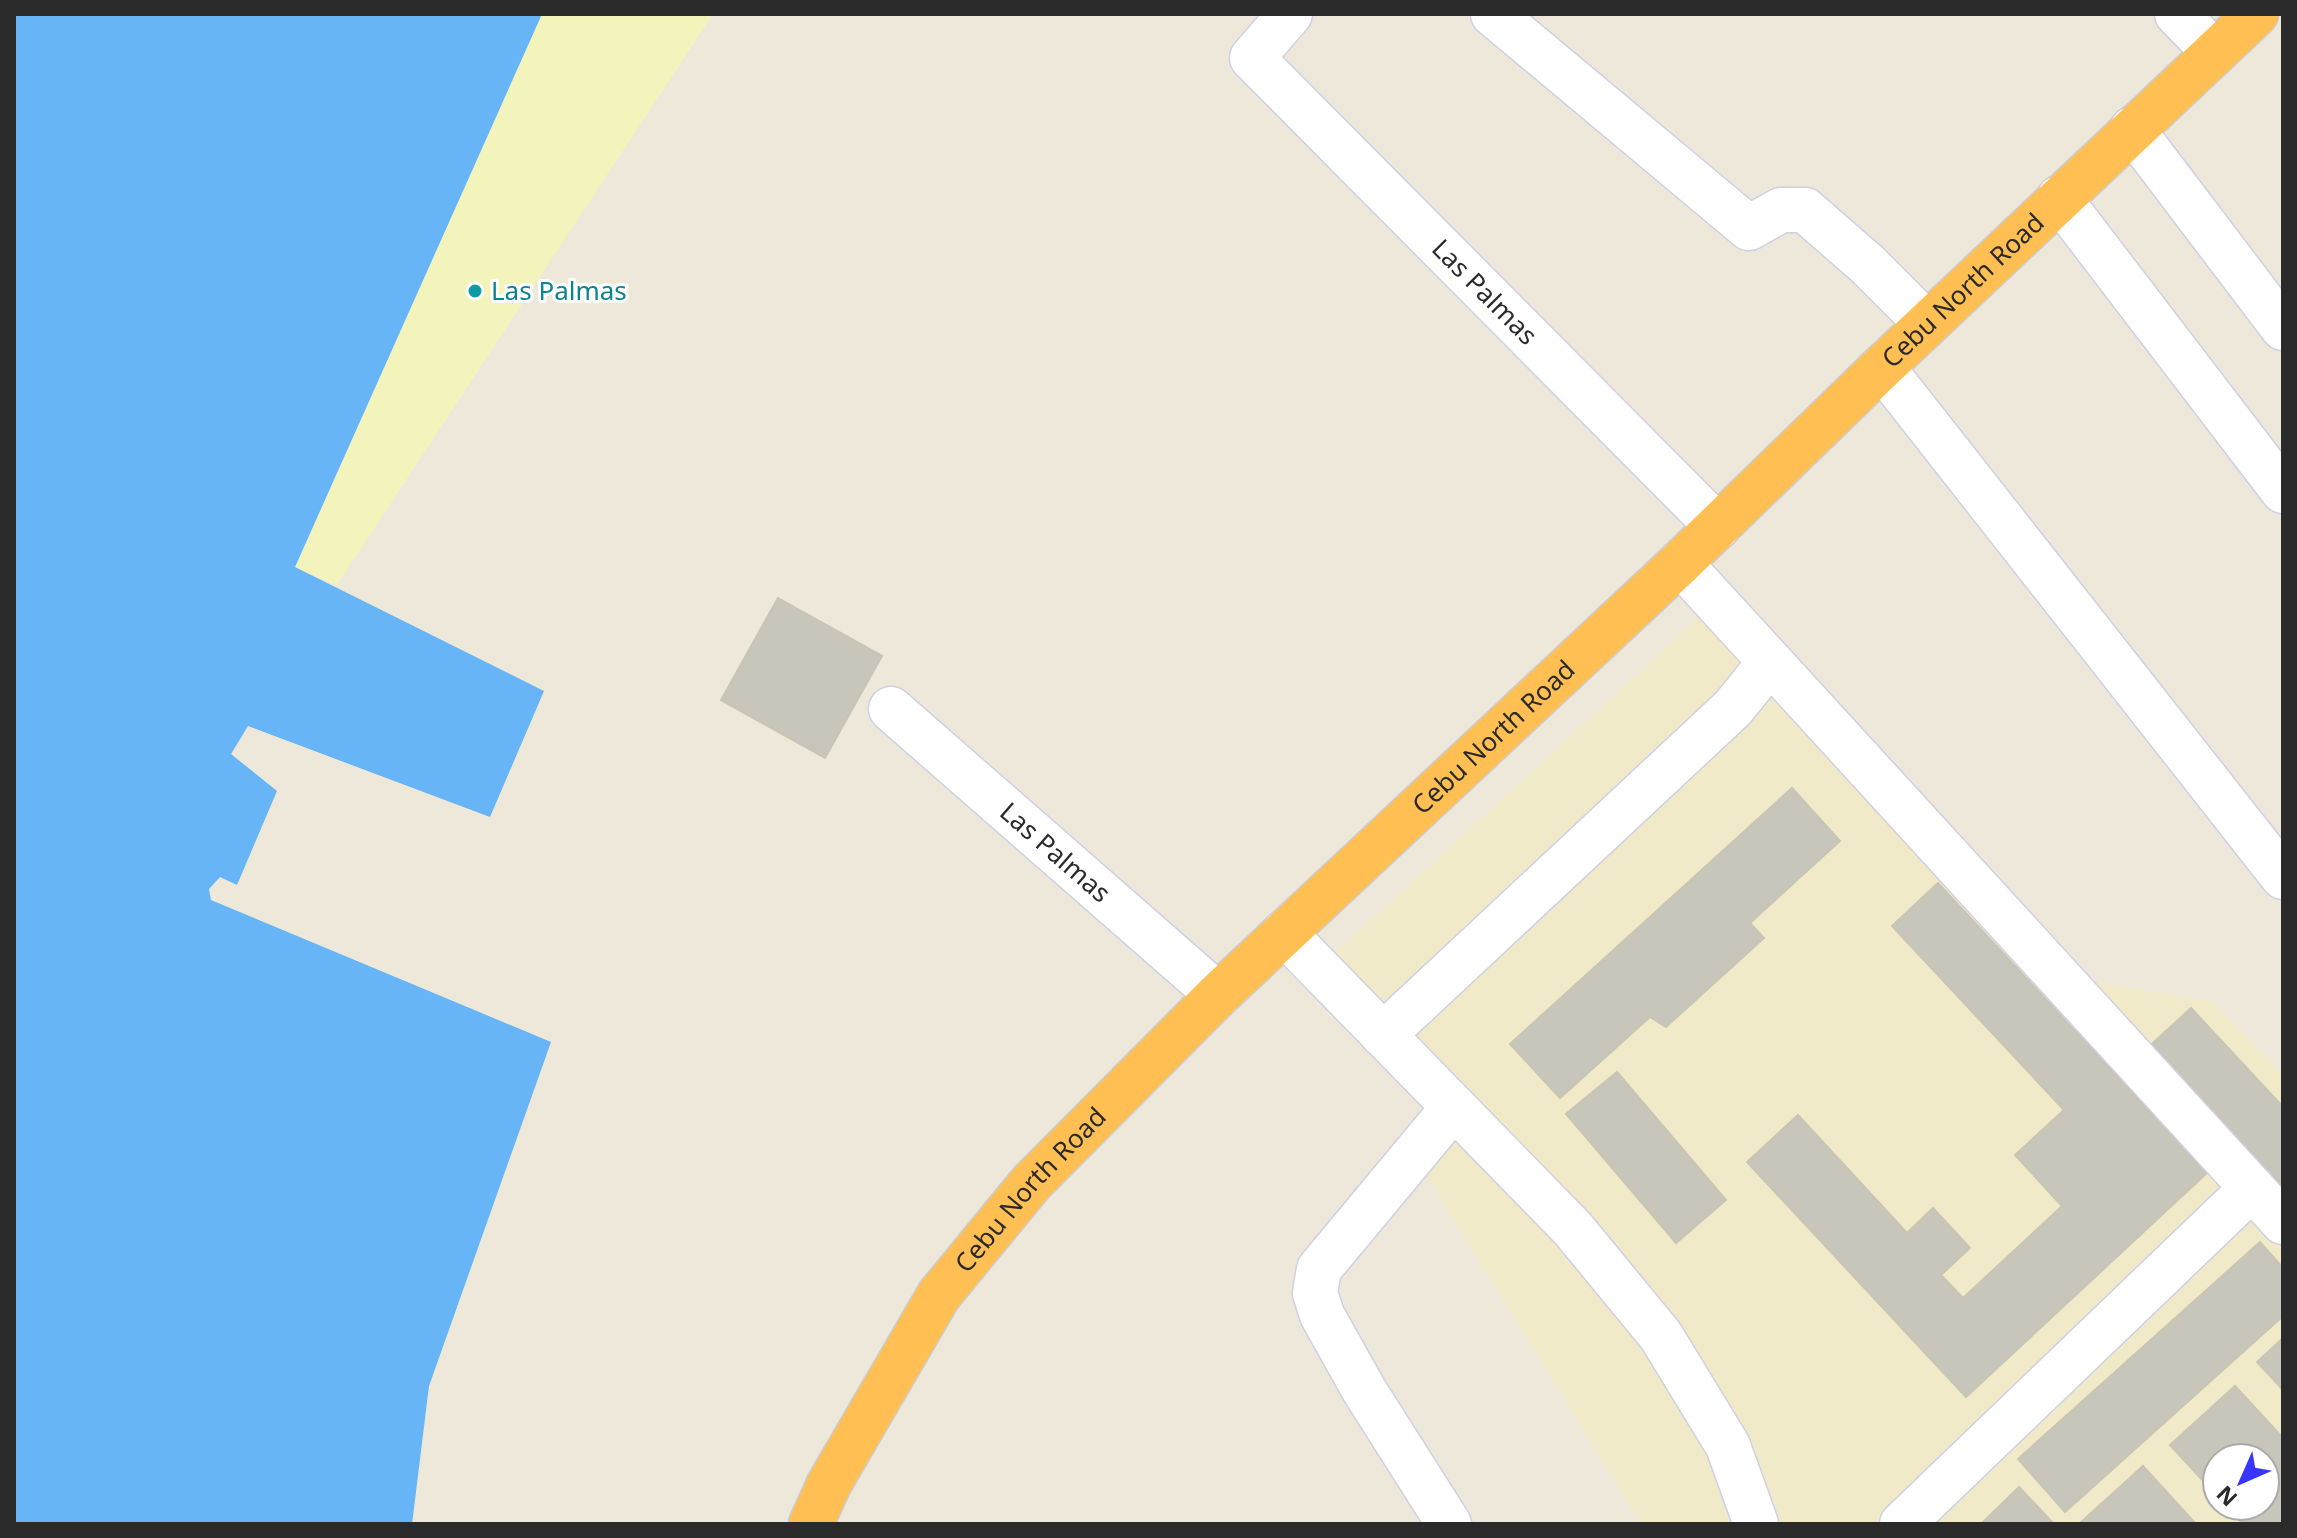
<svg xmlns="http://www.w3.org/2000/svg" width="2297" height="1538" viewBox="0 0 2297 1538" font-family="'Noto Sans',sans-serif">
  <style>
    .education { fill: #f0eac9; fill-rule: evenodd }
    .sand { fill: #f2f4bb }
    .water { fill: #67b4f6 }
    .building { fill: #c8c5ba; stroke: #c8c5b4; stroke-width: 2 }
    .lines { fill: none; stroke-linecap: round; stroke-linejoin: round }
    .minor-casing { stroke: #d0d0e4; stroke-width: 47 }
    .highway-casing { stroke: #ccc; stroke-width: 47 }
    .minor { stroke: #fff; stroke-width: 44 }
    .highway { stroke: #ffbf53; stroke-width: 44 }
    .culture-dot { fill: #0f9aa8; stroke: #fff; stroke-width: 3 }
    .labels { text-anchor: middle; stroke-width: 6; stroke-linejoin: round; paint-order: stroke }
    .street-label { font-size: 26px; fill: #2a2a2a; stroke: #fff }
    .culture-label { font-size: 26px; fill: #0d838f; stroke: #fff; text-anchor: start }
  </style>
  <rect width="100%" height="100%" fill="#ede8da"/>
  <path class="education" d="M1726,592L2092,982L2212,1001L2283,1075V1524H1641L1426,1175L1470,1117L1326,961ZM2217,1458H2265V1506H2217Z"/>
  <path class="sand" d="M542,14H713L337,585L295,568Z"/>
  <path class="water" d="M14,14H542L295,567L544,691L490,817L248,726L231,754L277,791L237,885L220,877L209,889L211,900L551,1042L429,1386L412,1524H14Z"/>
  <path class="building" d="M778,598L882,656L825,758L721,700Z
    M1792,788L1840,841L1750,923L1764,938L1666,1027L1650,1017L1560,1098L1510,1044Z
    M1938,883L2207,1173L1966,1397L1747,1162L1798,1115L1907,1233L1933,1208L1970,1248L1941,1275L1963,1298L2062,1206L2015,1155L2064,1110L1892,926Z
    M2191,1008L2283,1107V1204L2142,1053Z
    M1617,1072L1726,1200L1676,1243L1566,1114Z
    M2260,1242L2283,1268V1316L2065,1512L2018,1459Z
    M2283,1338V1390L2257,1362Z
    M2235,1386L2283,1438V1524H2243L2226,1506H2265V1458H2217V1496L2170,1445Z
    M2143,1466L2196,1524H2079Z
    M2019,1487L2054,1524H1981Z"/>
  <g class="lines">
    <g class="minor-casing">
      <g id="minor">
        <path id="s1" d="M1290,14L1252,58L1718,527"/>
        <path d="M1493,14L1749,228L1781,210H1805L1867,264L1927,324"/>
        <path d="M2177,14L2214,52"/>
        <path d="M2132,129L2283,328"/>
        <path d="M2059,198L2283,491"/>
        <path d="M1882,367L2283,877"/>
        <path d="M1680,563L2283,1222"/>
        <path id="s2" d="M891,709L1218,995"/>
        <path d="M1284,933L1573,1229L1661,1336L1728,1446L1756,1524"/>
        <path d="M1383,1035L1733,708L1770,662"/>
        <path d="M1449,1524L1364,1390L1322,1315L1315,1293L1319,1269L1453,1108"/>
        <path d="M1902,1524L2252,1188"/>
      </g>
    </g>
    <g class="highway-casing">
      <g id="highway">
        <path id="s3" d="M811,1524L829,1484L939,1295L1031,1183L1218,995L1680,563L1882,367L2256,14"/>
      </g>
    </g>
    <use href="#minor" class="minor"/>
    <use href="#highway" class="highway"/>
  </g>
  <circle class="culture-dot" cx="475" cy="291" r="8"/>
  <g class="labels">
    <g class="street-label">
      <text dy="9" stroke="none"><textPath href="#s3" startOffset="1698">Cebu North Road</textPath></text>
      <text dy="9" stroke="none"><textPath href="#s1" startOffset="388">Las Palmas</textPath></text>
      <text dy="9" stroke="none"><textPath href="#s3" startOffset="1050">Cebu North Road</textPath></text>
      <text dy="9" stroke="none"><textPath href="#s2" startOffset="218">Las Palmas</textPath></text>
      <text dy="9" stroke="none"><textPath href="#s3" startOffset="402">Cebu North Road</textPath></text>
    </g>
    <g class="culture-label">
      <text x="491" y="300">Las Palmas</text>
    </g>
  </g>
  <rect width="2297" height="1538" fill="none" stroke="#2a2a2a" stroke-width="32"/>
  <g transform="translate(2241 1482) rotate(225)"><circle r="38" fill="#ffffff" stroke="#aaaaaa" stroke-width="2"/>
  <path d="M0-6L14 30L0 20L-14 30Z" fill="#3735ff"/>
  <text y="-12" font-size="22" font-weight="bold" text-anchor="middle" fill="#2a2a2a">N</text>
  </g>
</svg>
